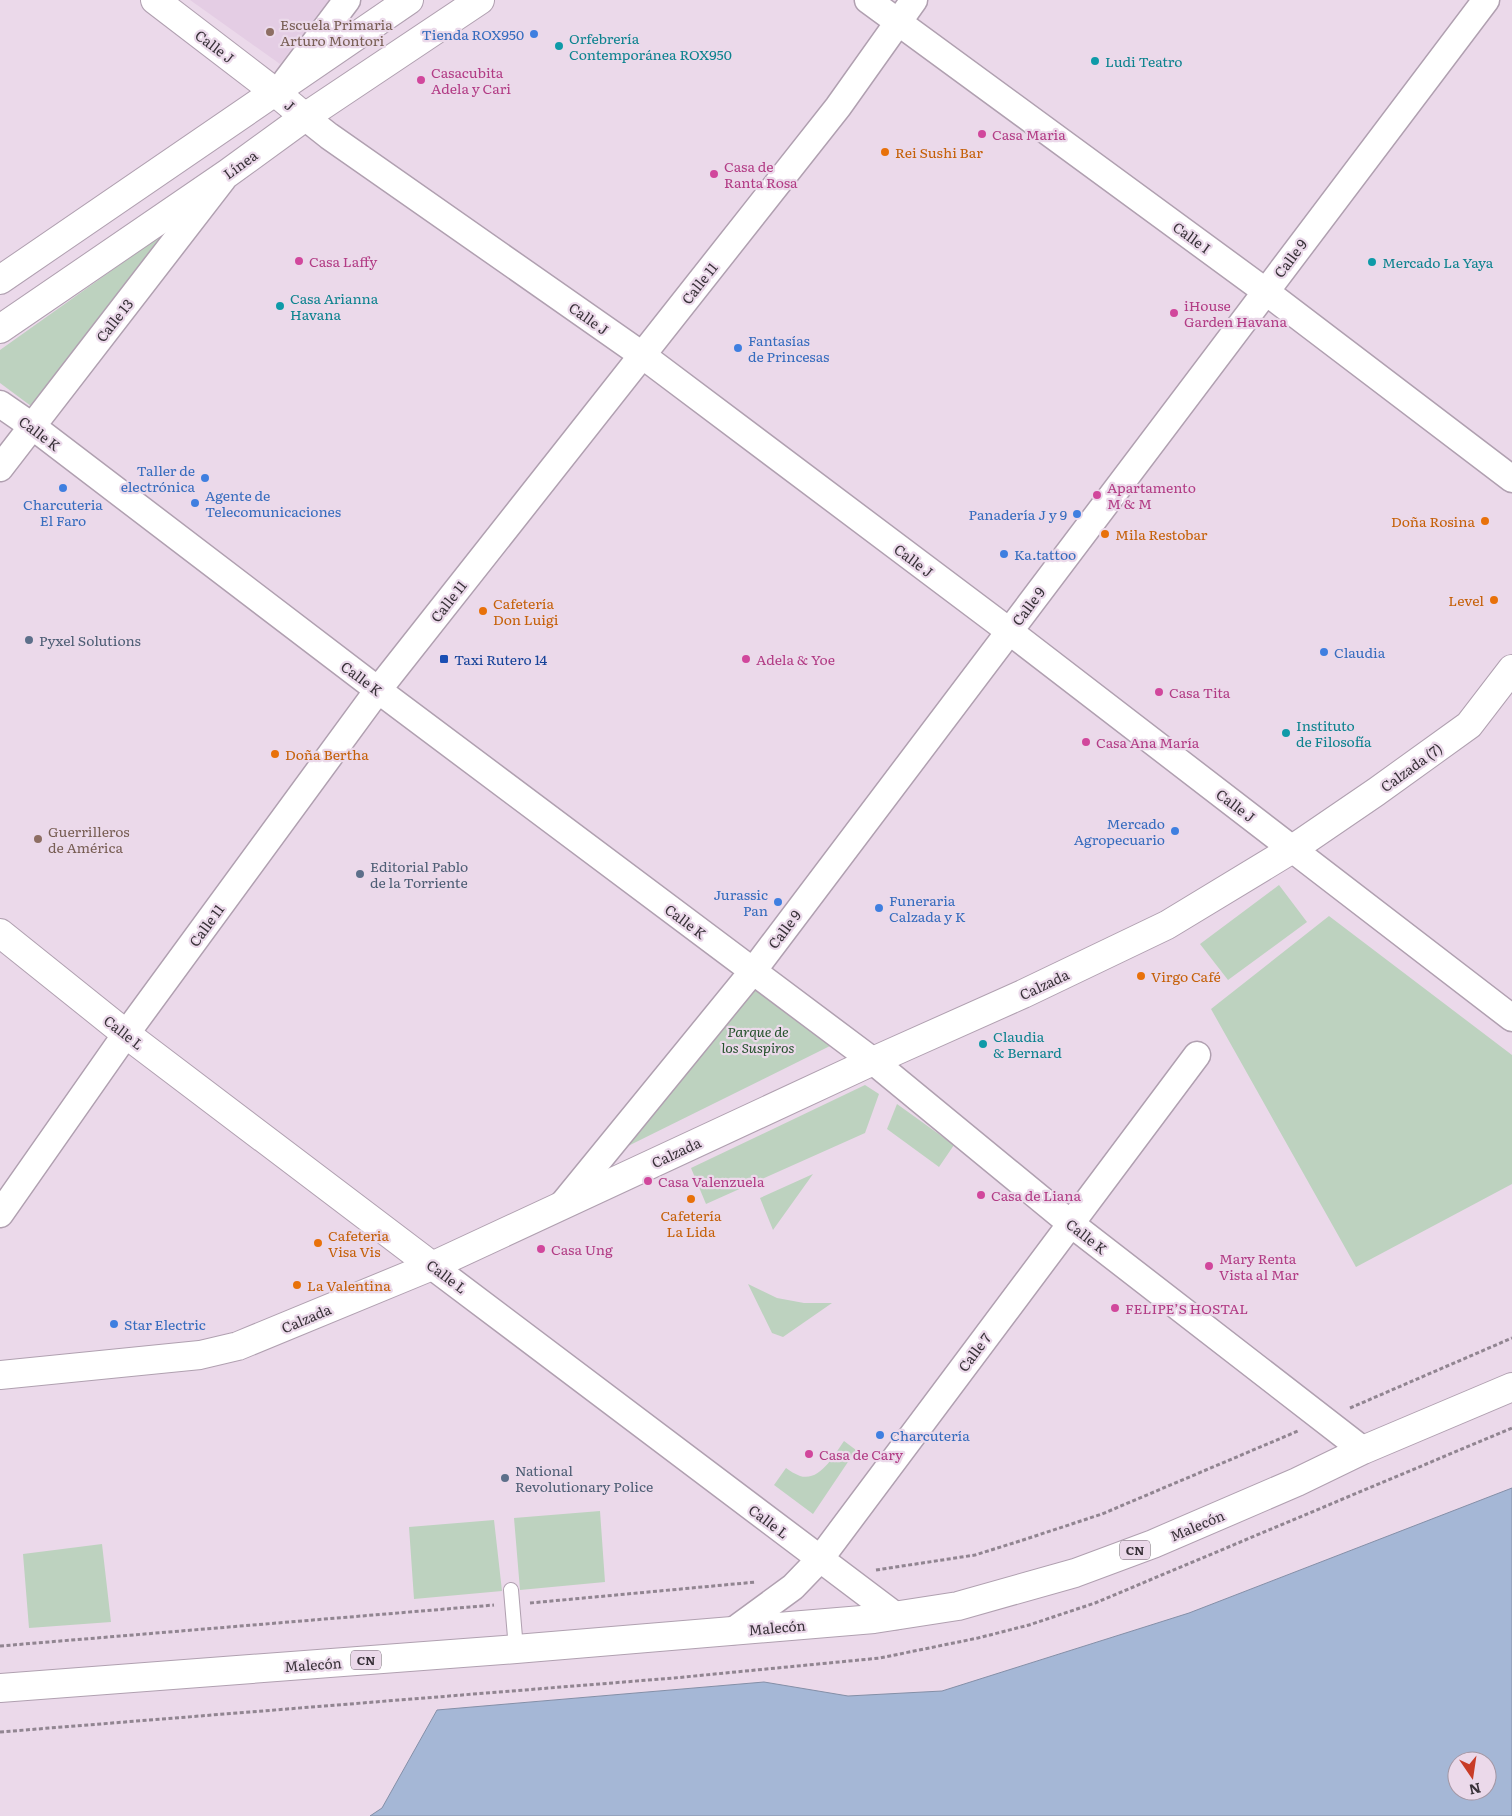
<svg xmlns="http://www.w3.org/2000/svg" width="1512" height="1816" font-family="Literata,serif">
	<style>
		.built { fill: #e4cde4 }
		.green { fill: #bdd2bf }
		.water { fill: #a5b7d6; stroke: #848fa7; fill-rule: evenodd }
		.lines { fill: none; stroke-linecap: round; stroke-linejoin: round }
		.service-casing { stroke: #b0a0b0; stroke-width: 16 }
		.minor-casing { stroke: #b0a0b0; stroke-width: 29 }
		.tertiary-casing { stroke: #b0a0b0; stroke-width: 30 }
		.secondary-casing { stroke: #b0a0b0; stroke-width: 30 }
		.primary-casing { stroke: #b0a0b0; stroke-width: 30 }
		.trunk-casing { stroke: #b0a0b0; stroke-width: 30 }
		.path { stroke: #918591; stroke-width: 3; stroke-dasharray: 4 2.5; stroke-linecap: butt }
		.service { stroke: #fff; stroke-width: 14 }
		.minor { stroke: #fff; stroke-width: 26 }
		.tertiary { stroke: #fff; stroke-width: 28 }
		.secondary { stroke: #fff; stroke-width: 28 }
		.primary { stroke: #fff; stroke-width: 28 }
		.trunk { stroke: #fff; stroke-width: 28 }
		.education-dot { fill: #8d6e63; stroke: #ebd9ea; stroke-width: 2 }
		.shop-dot { fill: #3f7fe0; stroke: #ebd9ea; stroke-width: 2 }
		.culture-dot { fill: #0f9aa8; stroke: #ebd9ea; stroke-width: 2 }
		.hotel-dot { fill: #d1479c; stroke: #ebd9ea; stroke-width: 2 }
		.food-dot { fill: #e8710a; stroke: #ebd9ea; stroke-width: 2 }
		.service-dot { fill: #5c6f8a; stroke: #ebd9ea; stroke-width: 2 }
		.transit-dot { fill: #1a4fb4; stroke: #ebd9ea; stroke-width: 2 }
		.labels { text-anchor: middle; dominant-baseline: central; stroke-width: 4.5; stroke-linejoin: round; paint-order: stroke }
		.shield { fill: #ebd9ea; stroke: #6e636d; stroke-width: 1 }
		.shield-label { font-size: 12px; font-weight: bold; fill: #383138 }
		.education-label { font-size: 14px; fill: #785e54; stroke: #ebd9ea; text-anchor: start }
		.shop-label { font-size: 14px; fill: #366cbe; stroke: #ebd9ea; text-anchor: start }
		.culture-label { font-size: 14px; fill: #0d838f; stroke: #ebd9ea; text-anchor: start }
		.street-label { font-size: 14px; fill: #383138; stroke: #ebd9ea }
		.hotel-label { font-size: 14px; fill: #b23c85; stroke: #ebd9ea; text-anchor: start }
		.food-label { font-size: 14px; fill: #c56008; stroke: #ebd9ea; text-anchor: start }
		.service-label { font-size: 14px; fill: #4e5e75; stroke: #ebd9ea; text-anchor: start }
		.transit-label { font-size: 14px; fill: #164399; stroke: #ebd9ea; text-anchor: start }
		.park-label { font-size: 14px; font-style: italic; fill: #26522d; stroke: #ebd9ea }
	</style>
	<rect width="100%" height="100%" fill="#ebd9ea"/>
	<!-- built -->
	<path class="built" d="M190 0H330L280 64Z"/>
	<!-- green -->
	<path class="green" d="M170 229 35 409 0 383V350Z
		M1279 885 1307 922 1228 980 1200 944Z
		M1329 916 1512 1055V1184L1356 1267 1211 1009Z
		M752 986 832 1045 628 1146 623 1143Z
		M865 1085 879 1094 865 1133 706 1204 691 1168Z
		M897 1104 954 1145 939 1167 887 1129Z
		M813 1174 773 1230 760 1198Z
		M748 1284 777 1298 804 1303H832L783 1337 772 1333Z
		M844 1441 856 1450 813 1514 774 1485 786 1468C790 1471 795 1474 800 1476 820 1482 834 1455 844 1441Z
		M600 1511 605 1582 520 1590 514 1518Z
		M494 1520 502 1591 414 1599 409 1527Z
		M102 1544 111 1622 29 1628 23 1554Z"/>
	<!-- water -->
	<path class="water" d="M1512 1488V1816H370L382 1808 437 1710 764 1682 848 1696 942 1691 1189 1613ZM1457 1761H1487V1791H1457Z"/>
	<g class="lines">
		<!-- service casing -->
		<g class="service-casing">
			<path id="service" d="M511 1590 516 1649"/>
		</g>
		<!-- minor casing -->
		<g class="minor-casing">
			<path id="minor" d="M868 0 1265 291 1512 479
				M286 81 347 0
				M305 117 329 136 642 355 1009 631 1512 1018
				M0 404 32 426 378 690 873 1061 1070 1223 1363 1450
				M0 468 223 179
				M562 1205 753 971 1486 0
				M0 1214 126 1034 378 690 838 107 914 0
				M432 1266 896 1616
				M733 1631 793 1587 820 1559 1197 1055"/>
		</g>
		<!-- tertiary casing -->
		<g class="tertiary-casing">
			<path id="tertiary" d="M155 0 275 92 305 117
				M0 933 126 1034 432 1266"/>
		</g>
		<!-- secondary casing -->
		<g class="secondary-casing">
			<path id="secondary" d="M0 1375 200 1355 238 1346 432 1266 873 1061 1023 994 1167 925 1294 848 1376 792 1469 725 1512 669"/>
		</g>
		<!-- primary casing -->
		<g class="primary-casing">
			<path id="primary" d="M0 280 409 0
				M0 329 228 173 305 117 480 0"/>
		</g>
		<!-- trunk casing -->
		<g class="trunk-casing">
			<path id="trunk" d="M0 1688 516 1649 874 1619 958 1606 1075 1573 1153 1544 1297 1482 1363 1450 1512 1387"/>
		</g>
		<!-- path -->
		<path class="path" d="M1350 1408 1512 1338
			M876 1570 975 1555 1023 1540 1102 1514 1298 1431
			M530 1603 756 1582
			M0 1646 494 1605
			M0 1732 674 1678 880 1658 978 1638 1029 1625 1095 1603 1512 1428"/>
		<!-- service -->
		<use href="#service" class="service"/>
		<!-- minor -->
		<use href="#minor" class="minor"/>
		<!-- tertiary -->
		<use href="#tertiary" class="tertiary"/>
		<!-- secondary -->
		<use href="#secondary" class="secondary"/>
		<!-- primary -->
		<use href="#primary" class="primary"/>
		<!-- trunk -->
		<use href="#trunk" class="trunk"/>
	</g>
	<!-- markers -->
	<g class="education-dot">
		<circle cx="270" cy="32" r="5"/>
		<circle cx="38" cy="839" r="5"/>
	</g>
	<g class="shop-dot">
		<circle cx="534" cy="34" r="5"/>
		<circle cx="738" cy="348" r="5"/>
		<circle cx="205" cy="478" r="5"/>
		<circle cx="63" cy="488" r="5"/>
		<circle cx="195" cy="503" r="5"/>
		<circle cx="1077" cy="514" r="5"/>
		<circle cx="1004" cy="554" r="5"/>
		<circle cx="1324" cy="652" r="5"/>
		<circle cx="1175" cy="831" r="5"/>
		<circle cx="778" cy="902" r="5"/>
		<circle cx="879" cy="908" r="5"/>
		<circle cx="114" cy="1324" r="5"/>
		<circle cx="880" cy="1435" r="5"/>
	</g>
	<g class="culture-dot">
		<circle cx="559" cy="46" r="5"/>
		<circle cx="1095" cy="61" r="5"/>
		<circle cx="1372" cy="262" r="5"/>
		<circle cx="280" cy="306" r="5"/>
		<circle cx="1286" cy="733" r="5"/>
		<circle cx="983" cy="1044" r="5"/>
	</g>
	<g class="hotel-dot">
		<circle cx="421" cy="80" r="5"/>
		<circle cx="982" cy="134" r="5"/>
		<circle cx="714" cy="174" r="5"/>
		<circle cx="299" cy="261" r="5"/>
		<circle cx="1174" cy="313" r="5"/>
		<circle cx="1097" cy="495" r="5"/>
		<circle cx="746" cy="659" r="5"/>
		<circle cx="1159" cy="692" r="5"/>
		<circle cx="1086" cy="742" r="5"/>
		<circle cx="648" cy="1181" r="5"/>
		<circle cx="981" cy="1195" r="5"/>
		<circle cx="541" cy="1249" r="5"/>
		<circle cx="1209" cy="1266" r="5"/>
		<circle cx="1115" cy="1308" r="5"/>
		<circle cx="809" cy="1454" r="5"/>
	</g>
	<g class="food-dot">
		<circle cx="885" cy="152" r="5"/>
		<circle cx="1485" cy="521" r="5"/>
		<circle cx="1105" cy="534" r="5"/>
		<circle cx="1494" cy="600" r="5"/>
		<circle cx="483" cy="611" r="5"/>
		<circle cx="275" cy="754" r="5"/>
		<circle cx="1141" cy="976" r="5"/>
		<circle cx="691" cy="1199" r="5"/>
		<circle cx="318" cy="1243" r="5"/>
		<circle cx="297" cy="1285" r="5"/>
	</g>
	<g class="service-dot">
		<circle cx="29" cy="640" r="5"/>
		<circle cx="360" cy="874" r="5"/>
		<circle cx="505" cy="1478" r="5"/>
	</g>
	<rect class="transit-dot" x="439" y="654" width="10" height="10" rx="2.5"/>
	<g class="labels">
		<!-- shield labels -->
		<g class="shield">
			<rect x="1120" y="1540.5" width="30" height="19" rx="4"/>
			<rect x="351" y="1650.5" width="30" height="19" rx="4"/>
		</g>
		<g class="shield-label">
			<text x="1135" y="1550">CN</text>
			<text x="366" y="1660">CN</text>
		</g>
		<!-- education labels -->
		<g class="education-label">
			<text x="280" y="24">Escuela Primaria<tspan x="280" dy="16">Arturo Montori</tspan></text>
			<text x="48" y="831">Guerrilleros<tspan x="48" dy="16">de América</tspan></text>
		</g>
		<!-- shop labels -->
		<g class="shop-label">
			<text x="524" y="34" text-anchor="end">Tienda ROX950</text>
			<text x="748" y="340">Fantasías<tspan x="748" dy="16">de Princesas</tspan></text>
			<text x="195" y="470" text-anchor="end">Taller de<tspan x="195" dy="16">electrónica</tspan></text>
			<text x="205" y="495">Agente de<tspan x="205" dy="16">Telecomunicaciones</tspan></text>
			<text x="63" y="504" text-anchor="middle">Charcuteria<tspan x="63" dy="16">El Faro</tspan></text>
			<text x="1067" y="514" text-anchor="end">Panadería J y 9</text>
			<text x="1014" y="554">Ka.tattoo</text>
			<text x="1334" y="652">Claudia</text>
			<text x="1165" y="823" text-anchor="end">Mercado<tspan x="1165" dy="16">Agropecuario</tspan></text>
			<text x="768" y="894" text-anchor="end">Jurassic<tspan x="768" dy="16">Pan</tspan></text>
			<text x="889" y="900">Funeraria<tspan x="889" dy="16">Calzada y K</tspan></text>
			<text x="124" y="1324">Star Electric</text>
			<text x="890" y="1435">Charcutería</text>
		</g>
		<!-- culture labels -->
		<g class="culture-label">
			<text x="569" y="38">Orfebrería<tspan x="569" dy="16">Contemporánea ROX950</tspan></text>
			<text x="1105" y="61">Ludi Teatro</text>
			<text x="1382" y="262">Mercado La Yaya</text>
			<text x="290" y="298">Casa Arianna<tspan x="290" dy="16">Havana</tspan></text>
			<text x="1296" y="725">Instituto<tspan x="1296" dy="16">de Filosofía</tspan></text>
			<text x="993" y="1036">Claudia<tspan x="993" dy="16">&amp; Bernard</tspan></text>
		</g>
		<!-- street labels -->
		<g class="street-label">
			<text transform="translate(215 46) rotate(37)">Calle J</text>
			<text transform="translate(290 105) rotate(40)">J</text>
			<text transform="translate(240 164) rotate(-36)">Línea</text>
			<text transform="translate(1192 237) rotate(36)">Calle I</text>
			<text transform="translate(1290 258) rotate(-53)">Calle 9</text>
			<text transform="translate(699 283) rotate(-52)">Calle 11</text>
			<text transform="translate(589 318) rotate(35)">Calle J</text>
			<text transform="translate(114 320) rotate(-52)">Calle 13</text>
			<text transform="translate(40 433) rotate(37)">Calle K</text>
			<text transform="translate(914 560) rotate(37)">Calle J</text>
			<text transform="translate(448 601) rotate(-52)">Calle 11</text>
			<text transform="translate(1028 606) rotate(-53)">Calle 9</text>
			<text transform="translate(362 678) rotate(37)">Calle K</text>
			<text transform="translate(1411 767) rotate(-36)">Calzada (7)</text>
			<text transform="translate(1236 805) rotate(37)">Calle J</text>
			<text transform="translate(686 921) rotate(37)">Calle K</text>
			<text transform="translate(206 925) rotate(-54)">Calle 11</text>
			<text transform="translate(784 929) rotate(-53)">Calle 9</text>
			<text transform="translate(1044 984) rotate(-25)">Calzada</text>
			<text transform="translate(124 1032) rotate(38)">Calle L</text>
			<text transform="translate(676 1152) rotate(-25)">Calzada</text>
			<text transform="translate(1087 1236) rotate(38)">Calle K</text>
			<text transform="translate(447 1276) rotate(37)">Calle L</text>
			<text transform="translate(306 1318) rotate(-23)">Calzada</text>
			<text transform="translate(974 1352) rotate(-53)">Calle 7</text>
			<text transform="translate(769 1521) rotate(37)">Calle L</text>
			<text transform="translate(1197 1525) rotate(-23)">Malecón</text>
			<text transform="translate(777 1627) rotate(-5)">Malecón</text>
			<text transform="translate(313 1664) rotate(-4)">Malecón</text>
		</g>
		<!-- hotel labels -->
		<g class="hotel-label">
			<text x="431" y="72">Casacubita<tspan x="431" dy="16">Adela y Cari</tspan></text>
			<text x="992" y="134">Casa Maria</text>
			<text x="724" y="166">Casa de<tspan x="724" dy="16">Ranta Rosa</tspan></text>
			<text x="309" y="261">Casa Laffy</text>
			<text x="1184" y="305">iHouse<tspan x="1184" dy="16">Garden Havana</tspan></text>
			<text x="1107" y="487">Apartamento<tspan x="1107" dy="16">M &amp; M</tspan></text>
			<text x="756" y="659">Adela &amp; Yoe</text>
			<text x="1169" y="692">Casa Tita</text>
			<text x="1096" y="742">Casa Ana María</text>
			<text x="658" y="1181">Casa Valenzuela</text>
			<text x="991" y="1195">Casa de Liana</text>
			<text x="551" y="1249">Casa Ung</text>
			<text x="1219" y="1258">Mary Renta<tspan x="1219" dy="16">Vista al Mar</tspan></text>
			<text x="1125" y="1308">FELIPE’S HOSTAL</text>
			<text x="819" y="1454">Casa de Cary</text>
		</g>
		<!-- food labels -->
		<g class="food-label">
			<text x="895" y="152">Rei Sushi Bar</text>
			<text x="1475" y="521" text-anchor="end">Doña Rosina</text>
			<text x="1115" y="534">Mila Restobar</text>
			<text x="1484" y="600" text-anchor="end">Level</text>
			<text x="493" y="603">Cafetería<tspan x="493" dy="16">Don Luigi</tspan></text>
			<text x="285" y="754">Doña Bertha</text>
			<text x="1151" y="976">Virgo Café</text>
			<text x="691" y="1215" text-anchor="middle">Cafetería<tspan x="691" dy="16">La Lida</tspan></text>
			<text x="328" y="1235">Cafeteria<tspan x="328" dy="16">Visa Vis</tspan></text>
			<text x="307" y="1285">La Valentina</text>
		</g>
		<!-- service labels -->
		<g class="service-label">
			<text x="39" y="640">Pyxel Solutions</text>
			<text x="370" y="866">Editorial Pablo<tspan x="370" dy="16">de la Torriente</tspan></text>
			<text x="515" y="1470">National<tspan x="515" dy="16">Revolutionary Police</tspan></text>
		</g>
		<!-- transit labels -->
		<g class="transit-label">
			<text x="454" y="659">Taxi Rutero 14</text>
		</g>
		<!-- park labels -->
		<g class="park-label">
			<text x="758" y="1031">Parque de<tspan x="758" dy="16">los Suspiros</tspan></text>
		</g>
	</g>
	<!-- north arrow -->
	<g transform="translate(1472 1776) rotate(167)"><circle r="24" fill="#ebd9ea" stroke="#a396a3"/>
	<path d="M0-4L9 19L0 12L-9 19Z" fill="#c83c27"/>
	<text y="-8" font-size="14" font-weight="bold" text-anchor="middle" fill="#383138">N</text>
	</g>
</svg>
